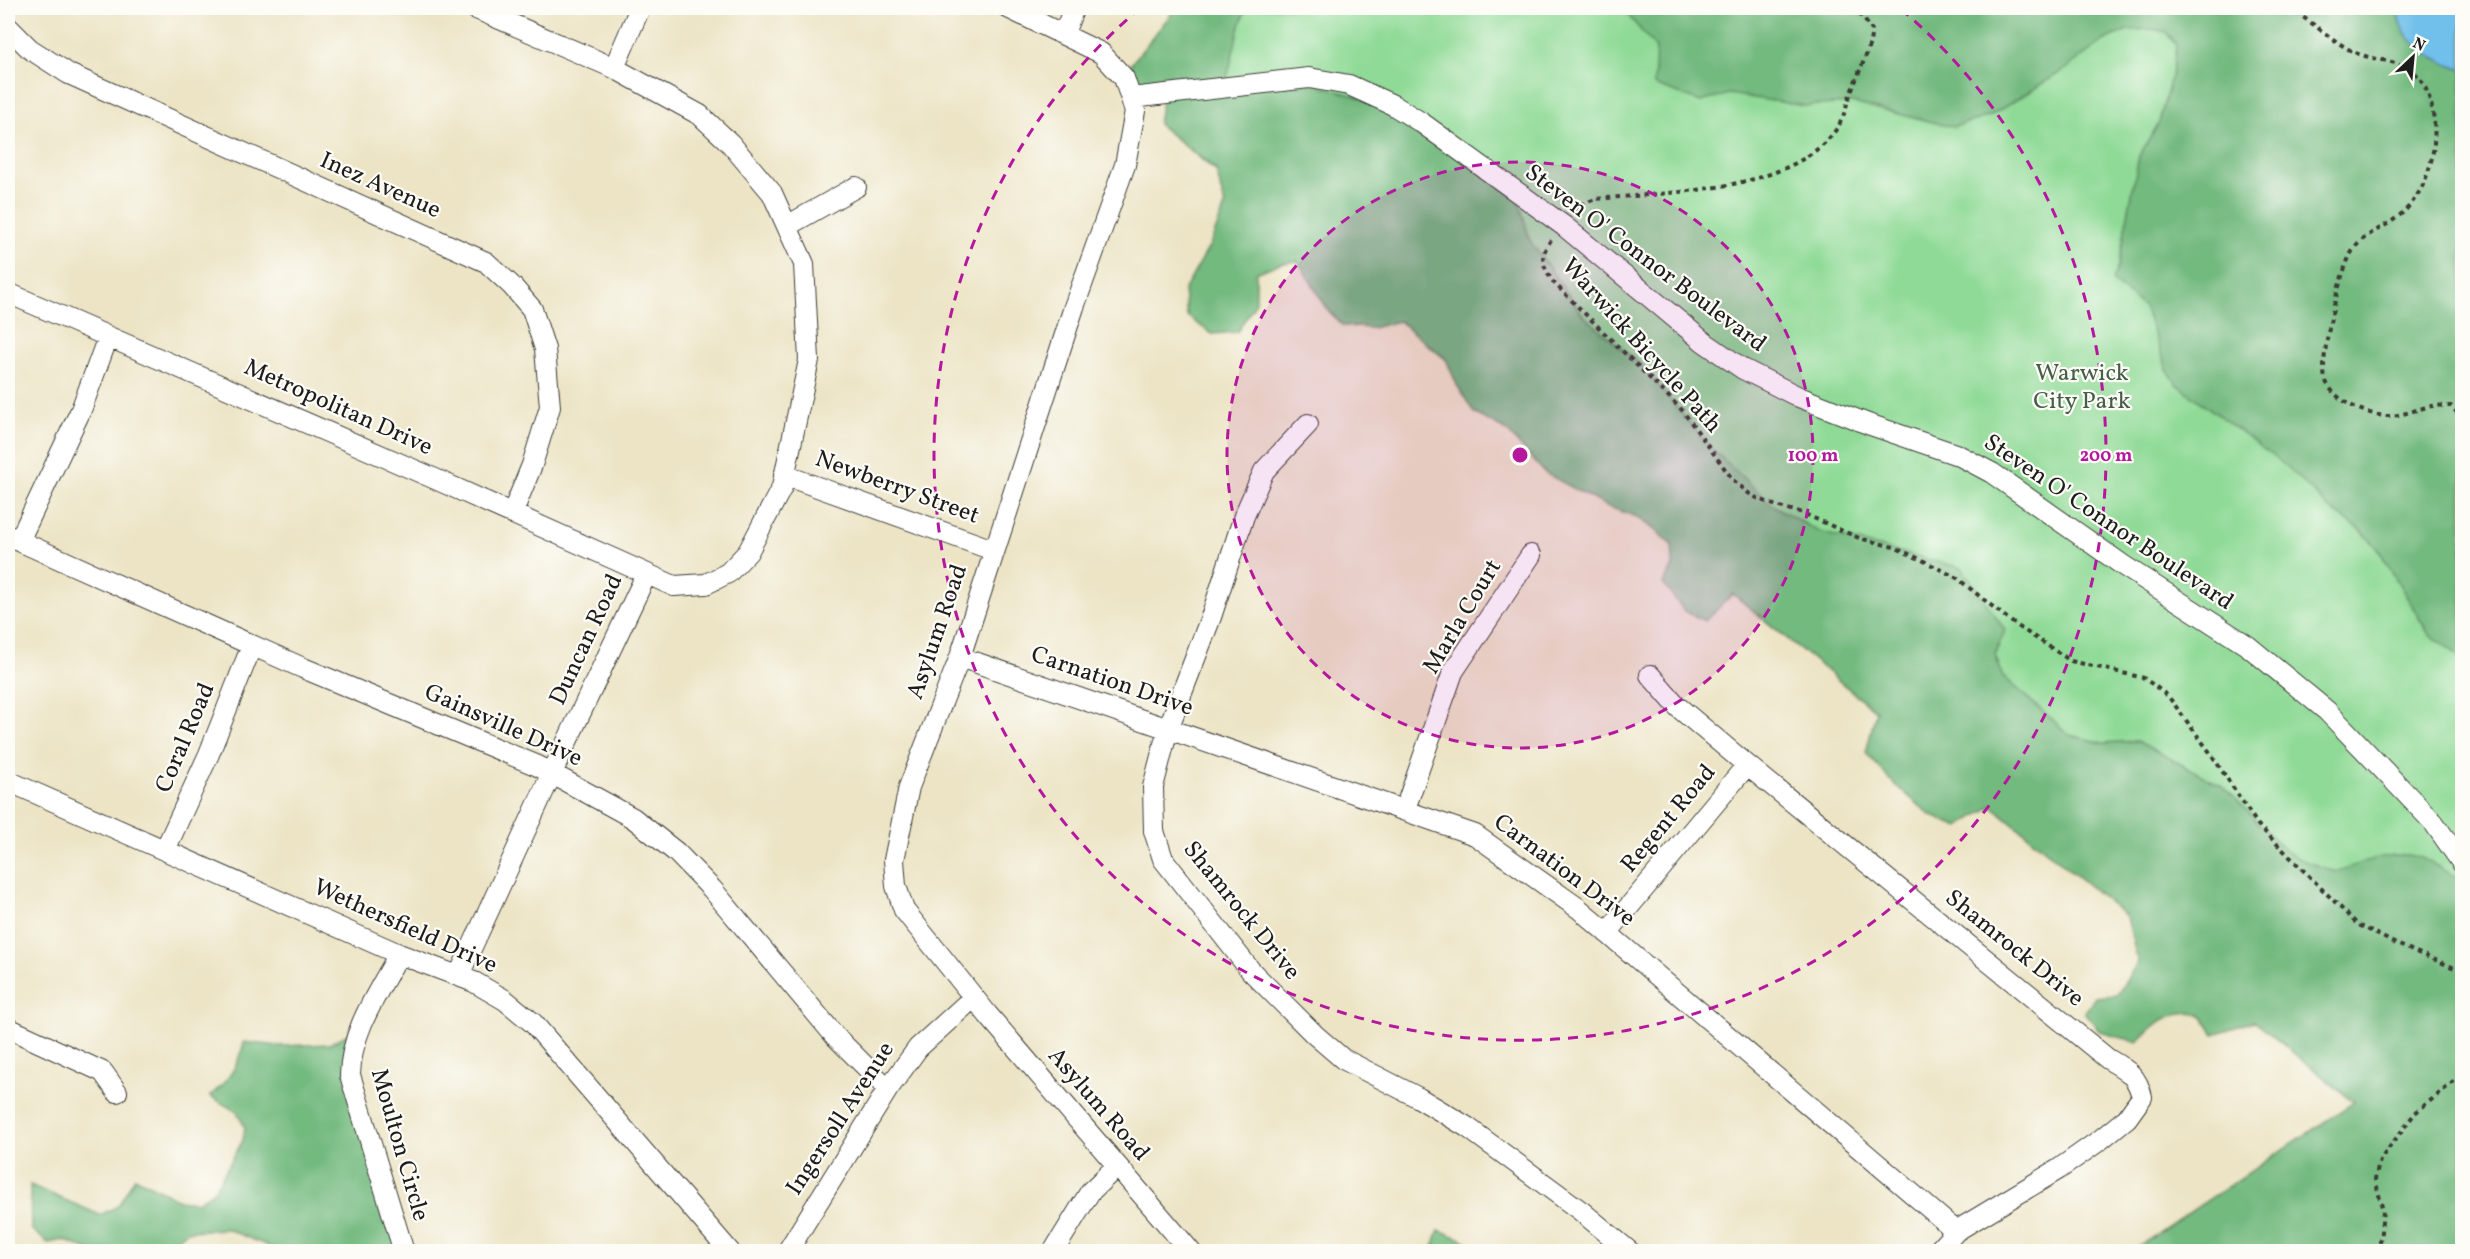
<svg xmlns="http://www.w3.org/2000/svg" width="2470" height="1259" font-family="Vollkorn,serif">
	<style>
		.green { fill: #8fda96; stroke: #567b59; stroke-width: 1.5 }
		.forest { fill: #73ba7f; stroke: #486b4e; stroke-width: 1.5 }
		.water { fill: #70c0eb; stroke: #466e84; stroke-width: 1.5 }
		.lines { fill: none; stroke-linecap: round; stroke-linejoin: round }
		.minor-casing { stroke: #3b3a35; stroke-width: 22 }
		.path { stroke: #3b3a35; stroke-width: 4; stroke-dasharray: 4.5 4.5; stroke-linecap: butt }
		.minor { stroke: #fff; stroke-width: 20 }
		.ring { fill: none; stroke: #b5179e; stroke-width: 3; stroke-dasharray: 10 8 }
		.labels { text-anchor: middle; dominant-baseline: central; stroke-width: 4.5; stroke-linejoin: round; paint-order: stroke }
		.street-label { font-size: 24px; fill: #1c1c1c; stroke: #fdfcf7 }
		.park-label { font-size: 24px; fill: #445e47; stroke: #fdfcf7 }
		.centre { fill: #b5179e; stroke: #fdfcf7; stroke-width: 3 }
		.ring-label { font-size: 18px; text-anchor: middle; font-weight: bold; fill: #b5179e; stroke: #fdfcf7; stroke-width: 4.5; stroke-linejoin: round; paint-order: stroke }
	</style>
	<rect width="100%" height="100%" fill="#fdfcf7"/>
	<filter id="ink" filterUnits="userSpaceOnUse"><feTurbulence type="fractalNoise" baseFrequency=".0167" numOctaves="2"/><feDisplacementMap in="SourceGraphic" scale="12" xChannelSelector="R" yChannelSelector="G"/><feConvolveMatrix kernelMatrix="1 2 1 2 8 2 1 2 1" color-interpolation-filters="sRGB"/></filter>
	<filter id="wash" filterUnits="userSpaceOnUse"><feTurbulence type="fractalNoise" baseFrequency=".008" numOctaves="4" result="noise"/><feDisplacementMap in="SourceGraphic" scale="24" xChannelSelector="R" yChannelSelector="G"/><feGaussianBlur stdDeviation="1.35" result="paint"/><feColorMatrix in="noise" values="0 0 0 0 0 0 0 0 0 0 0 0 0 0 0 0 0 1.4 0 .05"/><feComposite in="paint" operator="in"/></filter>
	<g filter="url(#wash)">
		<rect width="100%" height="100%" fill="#ece4c5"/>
		<!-- green -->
		<path class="green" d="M1188 8H2398V16L2434 57 2462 70V1251H2132L2354 1102 1158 124 1167 71Z"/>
		<!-- forest -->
		<path class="forest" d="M1176 8H1247C1235 31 1233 62 1224 87L1315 84 1394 108 1519 201 1530 241 1583 315 1642 366 1709 446 1772 505 1819 532 1962 568 2005 630 1995 654 2002 675 2069 735 2103 743 2137 741 2222 786C2246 805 2263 833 2288 852 2301 862 2321 866 2336 872 2362 863 2391 849 2419 857 2434 862 2447 876 2462 878V1251H2132L2354 1102 2254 1021 2214 1034 2201 1014C2169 1011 2159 1020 2138 1042L2100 1032 2085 1012 2095 997 2117 995 2138 962 2127 917 1992 806 1959 827 1932 816 1895 785 1866 753 1876 711 1733 594 1705 621 1684 611 1663 584 1673 566 1672 544 1640 518 1606 506 1545 473 1507 431 1474 413 1457 385 1446 359 1399 321 1372 328 1343 326 1328 310 1298 261 1278 264 1256 273V302L1237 332 1212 334 1187 316 1184 291 1210 245 1225 206 1216 170 1158 124 1163 95 1134 98 1124 73Z
			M1622 8H2398C2397 38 2438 61 2462 70V658L2428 633 2379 550 2360 529 2331 510 2287 467 2177 384 2167 369 2144 307 2112 281 2119 263 2139 156 2159 123 2173 69 2176 45 2166 32 2152 29 2127 30 2105 40 2061 72 1990 116 1953 127 1852 103 1805 106 1729 94 1701 102 1654 85 1656 48Z
			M356 1030 351 1077 399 1251H280L227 1229 187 1231 170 1245H149L129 1251H91L64 1240 48 1243 31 1229 30 1185 100 1215 118 1206 135 1177 179 1200 197 1202 213 1192 243 1140 245 1128 237 1112 210 1096C228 1082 239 1065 244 1042L279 1046 329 1044Z
			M1439 1230 1464 1240 1477 1251H1432Z"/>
		<!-- water -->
		<path class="water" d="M2398 8H2462V70C2435 60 2397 41 2398 8Z"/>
	</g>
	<g filter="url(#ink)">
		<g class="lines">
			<!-- minor casing -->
			<g class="minor-casing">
				<path id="minor" d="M1008 8 1101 53 1124 78 1135 111 1125 165 1074 307 960 657 909 787 894 860 896 886 904 910 988 1015 1191 1252
					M8 27 30 49 69 74 486 262 512 286 532 309 545 349 550 407 532 465 512 514
					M1064 33 1074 8
					M614 68 640 8
					M1131 98 1309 78 1349 85 1393 105 1422 123 1564 226 1704 342 1743 369 1799 397 1868 424 1958 455 1992 473 2124 566 2248 646 2327 711 2434 823 2462 863
					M787 226 856 187
					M8 293 433 478 674 586 706 584 728 573 748 552 782 487 809 360 804 264 772 193 730 143 700 115 614 68 474 8
					M1308 424 1264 471 1244 516 1211 617 1168 729 1153 787 1154 831 1163 859 1251 971 1315 1035 1343 1059 1419 1098 1467 1127 1581 1211 1630 1252
					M784 475 993 550
					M8 536 303 668 538 766 633 818 676 852 712 889 835 1036 888 1089
					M19 541 81 410 108 337
					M960 657 1475 835 1578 908 1956 1231
					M1650 675 1678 707 1747 765 2108 1059C2127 1070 2137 1075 2142 1097L2127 1118 2100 1140 2059 1169 1956 1231 1937 1252
					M8 781 399 954 474 982 505 1000 533 1023 730 1252
					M1405 809 1453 672 1531 555
					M165 850 209 754 252 645
					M1607 933 1747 765
					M399 954C378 993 351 1030 350 1075L404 1252
					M459 975 552 773 646 575
					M8 1028 103 1072 117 1092
					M787 1252 888 1089 918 1048 973 998
					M1053 1252 1090 1192 1117 1166"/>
			</g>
			<!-- path -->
			<path class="path" d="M2288 8C2311 20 2334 43 2356 53 2380 63 2410 58 2424 85 2444 124 2435 186 2400 215 2384 229 2367 231 2353 250 2341 267 2319 358 2325 378 2330 398 2360 412 2379 415 2397 419 2415 409 2432 406 2438 405 2445 406 2451 406L2462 418
				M1575 211 1579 205 1596 199C1667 192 1797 193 1839 125 1845 115 1847 101 1852 90 1860 68 1869 54 1872 30 1867 24 1862 15 1857 12 1842 3 1809 12 1791 8
				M1551 240C1539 257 1542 263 1552 281L1682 410 1733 480 1752 496 1779 507 1800 512 1859 538 1894 547 1924 561 1957 578 2013 623 2071 661 2144 678 2168 696 2209 751 2258 825 2357 924 2394 943 2462 971
				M2379 1252 2383 1211 2375 1179 2380 1160 2415 1113 2462 1075"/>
			<!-- minor -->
			<use href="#minor" class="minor"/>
		</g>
	</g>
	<!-- distance rings -->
	<circle cx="1520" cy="455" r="293" fill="#b5179e" fill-opacity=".12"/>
	<g class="ring">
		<circle cx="1520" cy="455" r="293"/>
		<path d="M1901 9A586 586 0 1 1 1139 9"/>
	</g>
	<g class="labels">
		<!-- street labels -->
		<g class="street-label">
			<text transform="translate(380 186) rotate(24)">Inez Avenue</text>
			<text transform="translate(1645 259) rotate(37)">Steven O' Connor Boulevard</text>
			<text transform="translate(1641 346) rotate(48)">Warwick Bicycle Path</text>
			<text transform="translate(338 408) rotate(24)">Metropolitan Drive</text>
			<text transform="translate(897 488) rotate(20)">Newberry Street</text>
			<text transform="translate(2108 523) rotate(34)">Steven O' Connor Boulevard</text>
			<text transform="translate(1463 617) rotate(-59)">Marla Court</text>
			<text transform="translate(938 632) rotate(-71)">Asylum Road</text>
			<text transform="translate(587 640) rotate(-65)">Duncan Road</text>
			<text transform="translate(1112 682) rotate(19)">Carnation Drive</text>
			<text transform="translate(503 726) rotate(24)">Gainsville Drive</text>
			<text transform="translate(186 738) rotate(-67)">Coral Road</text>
			<text transform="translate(1669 819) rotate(-50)">Regent Road</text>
			<text transform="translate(1564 871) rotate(37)">Carnation Drive</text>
			<text transform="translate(1241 911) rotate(51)">Shamrock Drive</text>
			<text transform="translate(405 927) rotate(24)">Wethersfield Drive</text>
			<text transform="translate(2014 949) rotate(39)">Shamrock Drive</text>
			<text transform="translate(1098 1105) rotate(49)">Asylum Road</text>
			<text transform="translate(841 1119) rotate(-57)">Ingersoll Avenue</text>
			<text transform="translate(399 1145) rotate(74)">Moulton Circle</text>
		</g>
		<!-- park labels -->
		<g class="park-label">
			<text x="2082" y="374">Warwick<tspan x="2082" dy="28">City Park</tspan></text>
		</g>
	</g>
	<circle cx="1520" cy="455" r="9" class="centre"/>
	<g class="ring-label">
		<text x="1813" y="461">100 m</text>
		<text x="2106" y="461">200 m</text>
	</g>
	<!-- margin -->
	<rect width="2470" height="1259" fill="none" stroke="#fdfcf7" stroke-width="30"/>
	<!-- north arrow -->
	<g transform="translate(2413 57) rotate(26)" stroke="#fdfcf7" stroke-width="4.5" paint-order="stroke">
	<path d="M0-4.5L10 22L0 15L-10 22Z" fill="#1c1c1c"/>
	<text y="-9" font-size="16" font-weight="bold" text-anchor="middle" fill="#1c1c1c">N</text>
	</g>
</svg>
